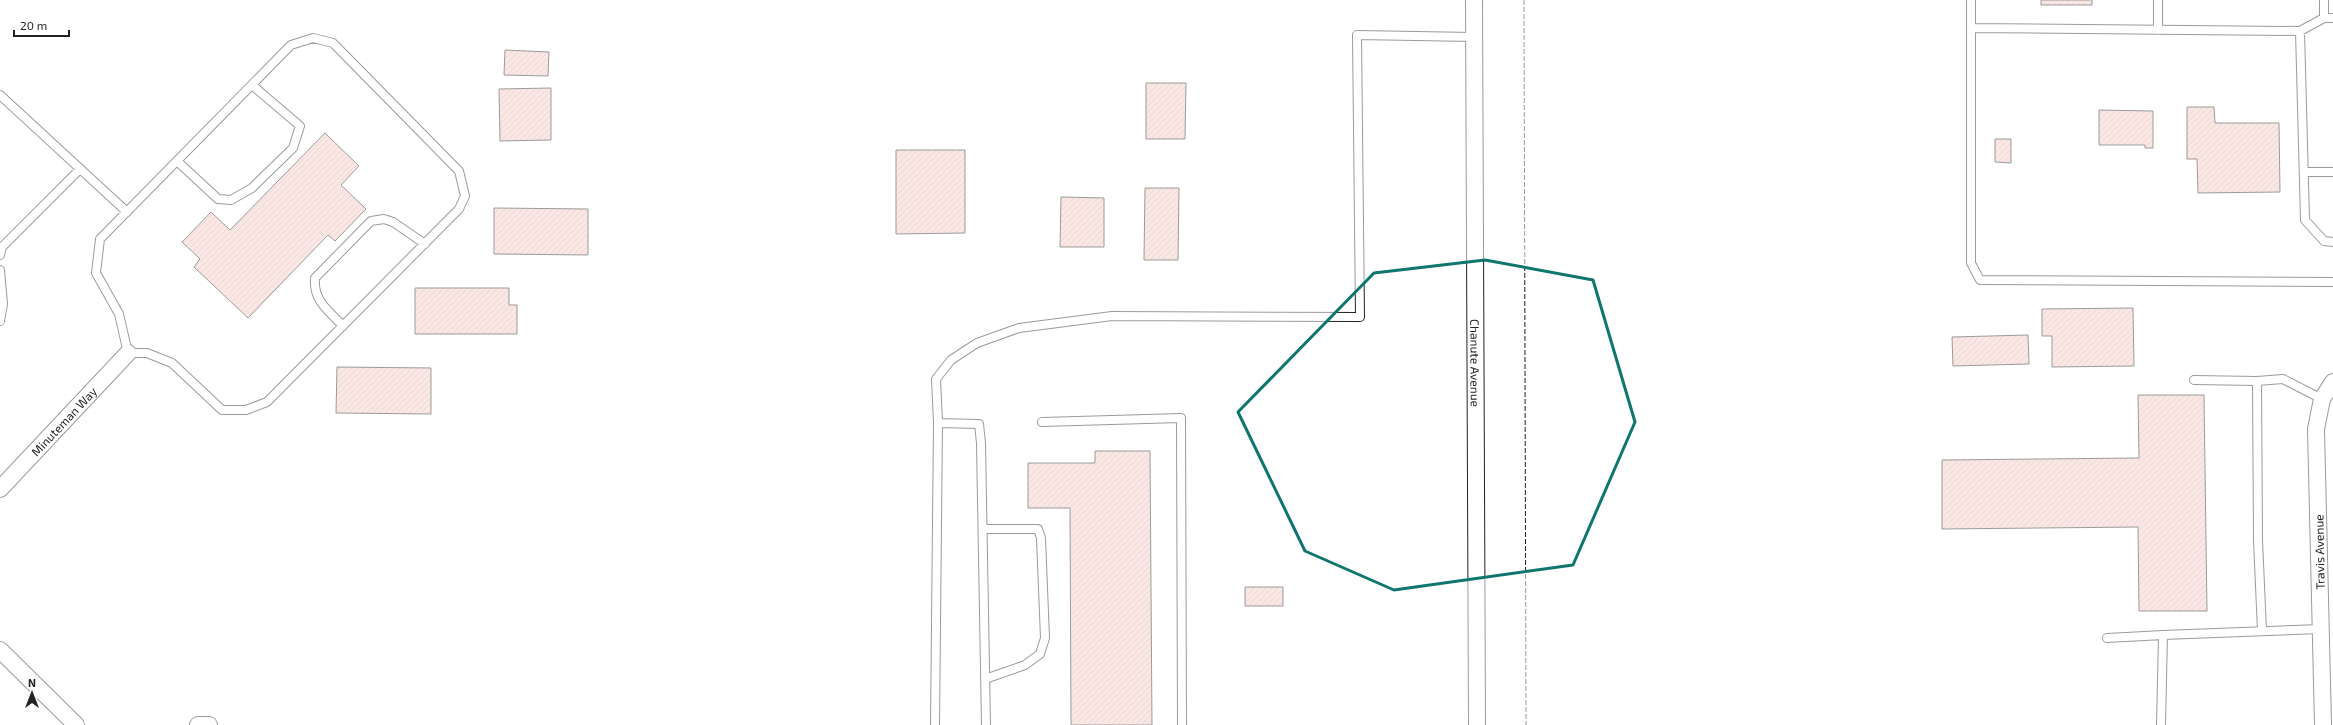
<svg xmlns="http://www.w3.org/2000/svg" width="2333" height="725" font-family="'Exo 2',sans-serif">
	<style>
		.building { fill: url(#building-hatch); stroke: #222 }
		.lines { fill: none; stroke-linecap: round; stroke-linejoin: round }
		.lane-casing { stroke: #222; stroke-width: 10 }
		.street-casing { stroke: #222; stroke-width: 18 }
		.lane { stroke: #fff; stroke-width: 8 }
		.street { stroke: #fff; stroke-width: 16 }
		.fence { stroke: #222; stroke-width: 1; stroke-dasharray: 5 2; stroke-linecap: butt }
		.marked { fill: none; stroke: #0f766e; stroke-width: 3; stroke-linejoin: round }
		.labels { text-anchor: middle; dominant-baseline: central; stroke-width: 3; stroke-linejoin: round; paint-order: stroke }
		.street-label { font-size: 12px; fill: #222; stroke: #fff }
	</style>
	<defs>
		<pattern id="building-hatch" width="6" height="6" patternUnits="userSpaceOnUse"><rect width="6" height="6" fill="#f3c9c0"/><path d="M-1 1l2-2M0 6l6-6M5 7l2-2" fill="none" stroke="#d0aca5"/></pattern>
	</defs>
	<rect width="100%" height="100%" fill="#fff"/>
	<!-- building -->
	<path class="building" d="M2041 0H2092V5H2041Z
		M505 50 549 52 548 76 504 75Z
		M1146 83H1186L1185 139H1146Z
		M551 88V140L500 141 499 89Z
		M2187 107H2214L2215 123H2279L2280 192 2198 193 2197 159H2187Z
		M2099 110 2153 111V148H2145V145H2099Z
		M325 133 359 166 341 185 366 209 335 241 328 235 248 318 194 267 200 259 182 242 211 212 230 230Z
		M1995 139H2011V163L1995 162Z
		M896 150H965V233L896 234Z
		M1145 188H1179L1178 260H1144Z
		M1061 197 1104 198V247H1060Z
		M494 208 588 209V255L494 254Z
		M415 288H509V305H517V334H415Z
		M2133 308 2134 366 2052 367V336H2042V309Z
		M2028 335 2029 364 1953 366 1952 337Z
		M337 367 431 368V414L336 413Z
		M2138 395H2204L2207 611H2139L2138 527 1942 529V460L2139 458Z
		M1095 451H1150L1152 725H1071L1070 508H1028V463H1095Z
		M1245 587H1283V606H1245Z"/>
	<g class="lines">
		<!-- lane casing -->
		<g class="lane-casing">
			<path id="lane" d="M1971 0V28L2300 31 2324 18V0
				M2324 18H2333
				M1971 28V263L1980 280 2333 282
				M2158 30V0
				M2300 31 2305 220 2324 241 2333 242
				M313 38 333 43 459 171 465 196 459 209 267 402 246 410H222L172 363 147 353H128L119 314 96 273 100 239 291 45Z
				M0 95 127 212
				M177 161 218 199 231 200 252 188 293 148 300 126 252 85
				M2304 172H2333
				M0 255 2 247 80 169
				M0 270 3 304 0 321
				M343 326C328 310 313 301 315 278L371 221 384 219 393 222 425 244
				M2194 380 2257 381
				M1042 422 1181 418 1182 725
				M938 423 936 379 951 360 977 343 1019 328 1112 316 1360 317 1357 35 1474 37
				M983 529H1038L1041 538 1045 638 1040 654 1025 665 985 679
				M2262 631 2258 540 2257 381 2283 379 2322 399
				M2107 638 2163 635
				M935 725 938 423 979 424 981 443 986 725
				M2161 725 2163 635 2321 629"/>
		</g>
		<!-- street casing -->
		<g class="street-casing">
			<g id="street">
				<path id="s1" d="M1474 0 1477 725"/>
				<path id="s2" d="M0 489 128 353"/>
				<path d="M0 650 76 725"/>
				<path d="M198 725H209"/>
				<path d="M2323 725 2316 429 2322 399 2333 382"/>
			</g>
		</g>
		<!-- lane -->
		<use href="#lane" class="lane"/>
		<!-- street -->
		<use href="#street" class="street"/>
		<!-- fence -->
		<path class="fence" d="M1524 0 1526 725"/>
	</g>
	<!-- marked area -->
	<path d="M0 0H2333V725H0ZM1485 260 1593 280 1635 422 1573 565 1394 590 1305 551 1238 412 1374 273Z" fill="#fff" fill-opacity=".55" fill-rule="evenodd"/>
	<path class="marked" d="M1485 260 1593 280 1635 422 1573 565 1394 590 1305 551 1238 412 1374 273Z"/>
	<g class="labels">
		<!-- street labels -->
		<g class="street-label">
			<text stroke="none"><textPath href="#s1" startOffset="363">Chanute Avenue</textPath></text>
			<text stroke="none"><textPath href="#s2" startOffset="93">Minuteman Way</textPath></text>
			<text transform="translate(2319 552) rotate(-91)">Travis Avenue</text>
		</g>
	</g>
	<!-- north arrow -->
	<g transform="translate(32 693)" stroke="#ffffff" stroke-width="3" paint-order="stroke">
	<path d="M0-3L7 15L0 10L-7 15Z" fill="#222222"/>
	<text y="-6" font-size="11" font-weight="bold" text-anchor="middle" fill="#222222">N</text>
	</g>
	<!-- scale -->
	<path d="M14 30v6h55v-6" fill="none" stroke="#222222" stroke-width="2"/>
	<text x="20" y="30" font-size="12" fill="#222222" stroke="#ffffff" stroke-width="3" paint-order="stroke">20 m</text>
</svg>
